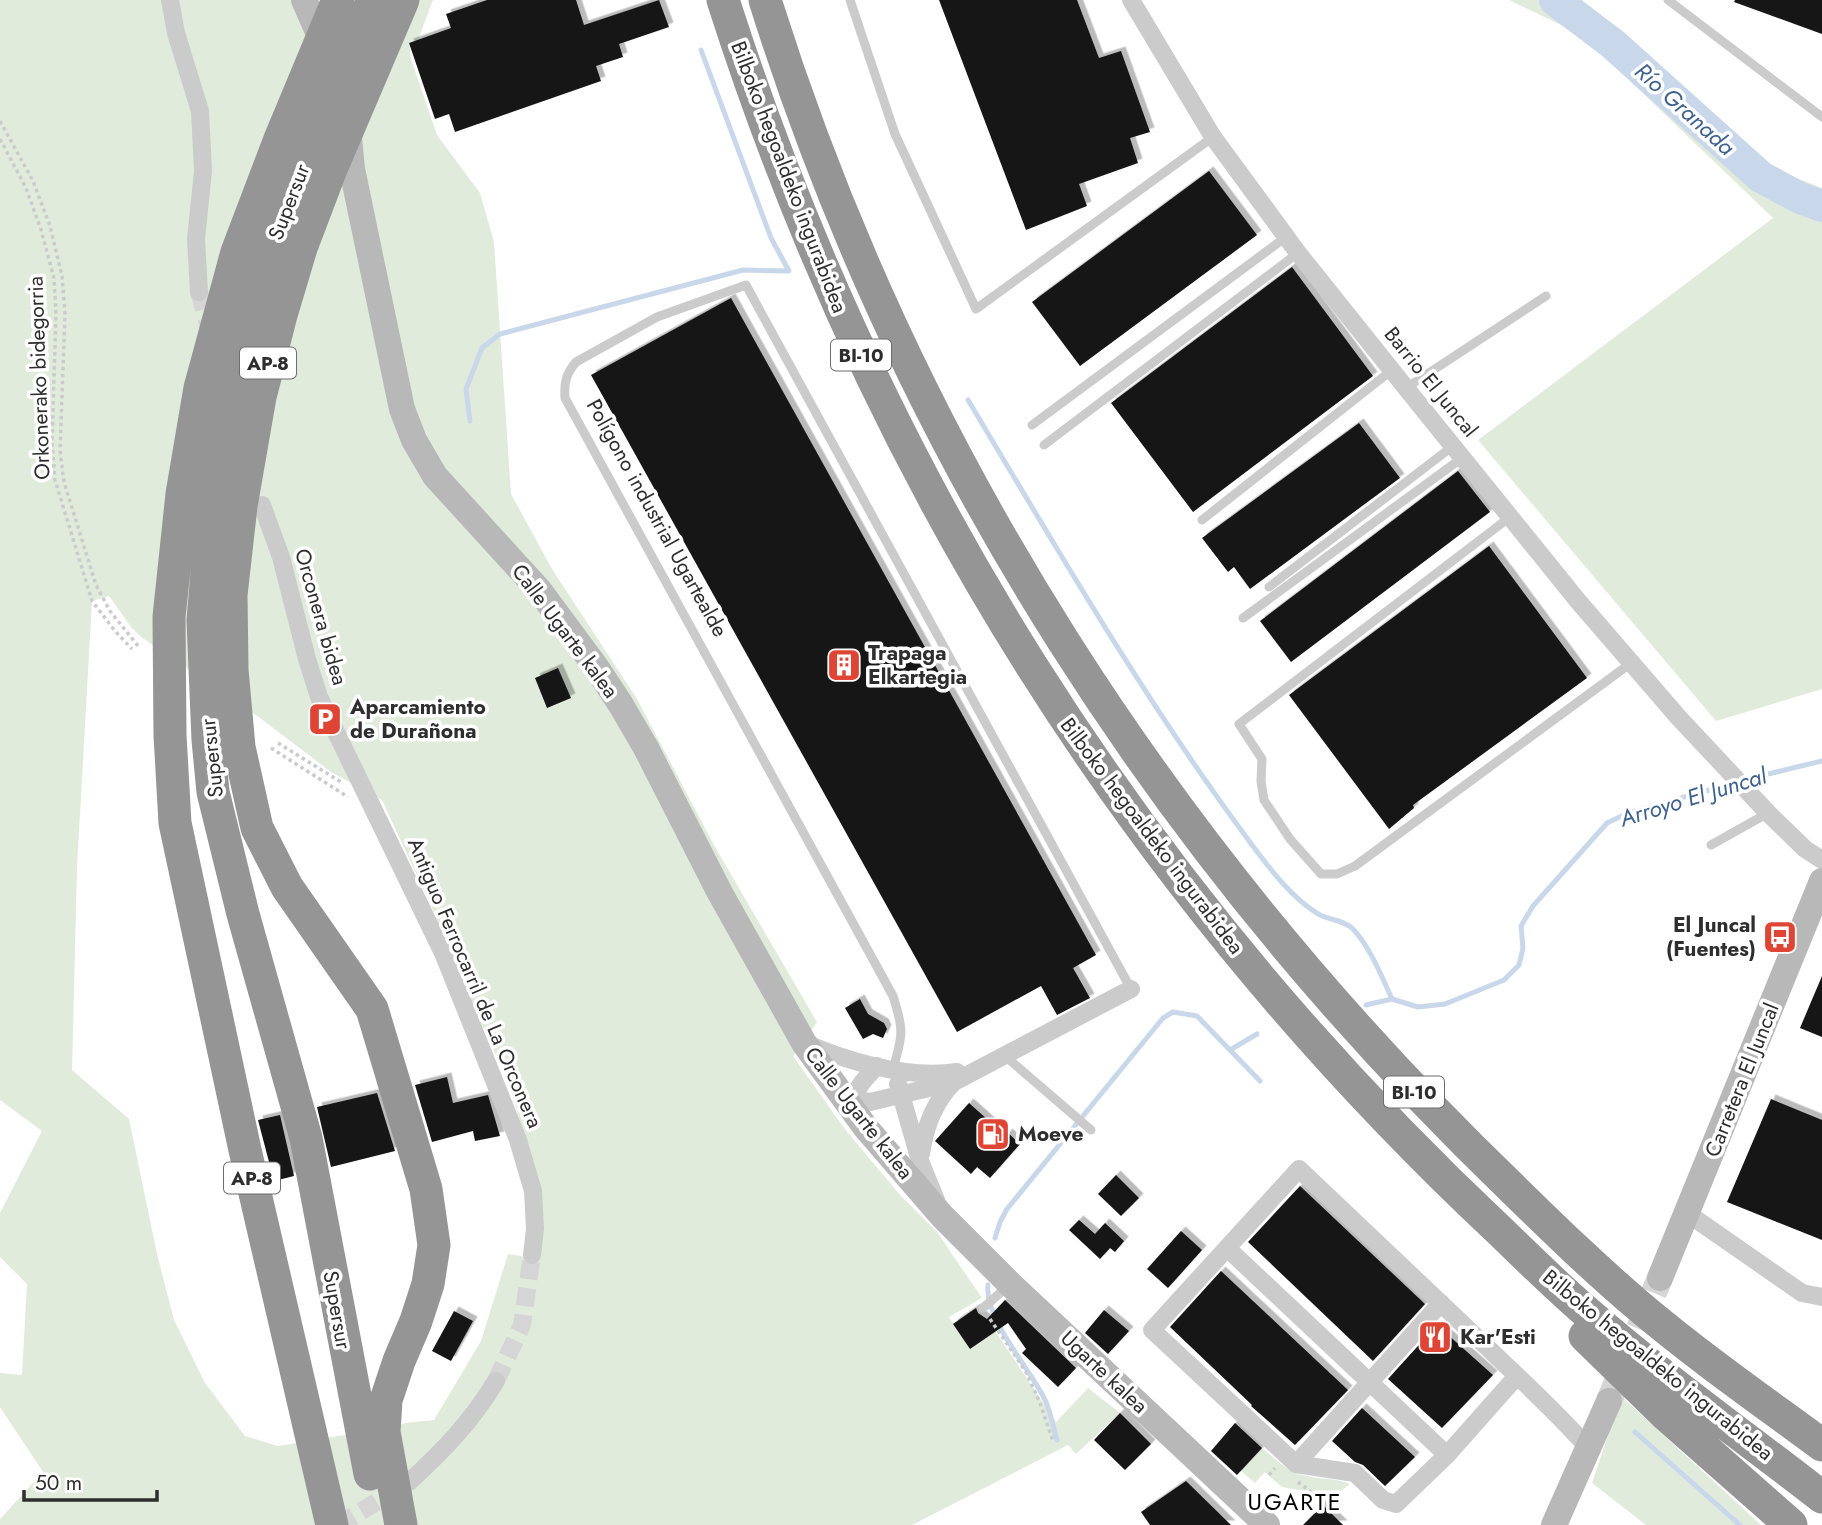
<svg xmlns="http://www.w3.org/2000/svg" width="1822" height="1525" font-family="Jost,sans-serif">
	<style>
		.green { fill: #e1ebdc; fill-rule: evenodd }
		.water { fill: #c8d7ea }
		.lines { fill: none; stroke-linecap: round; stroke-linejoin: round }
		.stream { stroke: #c8d7ea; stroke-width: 5 }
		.river { stroke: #c8d7ea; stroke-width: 32 }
		.building { fill: #151515; filter: url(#shadow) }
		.street-tunnel { stroke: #d5d5d5; stroke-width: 18; stroke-dasharray: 18 9; stroke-linecap: butt }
		.secondary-tunnel { stroke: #d5d5d5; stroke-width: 26; stroke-dasharray: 26 13; stroke-linecap: butt }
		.path { stroke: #cbcbcb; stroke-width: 3.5; stroke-dasharray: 3.5 3.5; stroke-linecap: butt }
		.lane { stroke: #cbcbcb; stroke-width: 9 }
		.street { stroke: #cbcbcb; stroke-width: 18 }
		.secondary { stroke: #b8b8b8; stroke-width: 26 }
		.highway { stroke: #959595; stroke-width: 33 }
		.labels { text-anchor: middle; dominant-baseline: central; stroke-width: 7; stroke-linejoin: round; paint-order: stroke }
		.shield { fill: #fff; stroke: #6d6d6d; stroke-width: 2 }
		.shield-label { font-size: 19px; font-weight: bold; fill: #2e2e2e }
		.street-label { font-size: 21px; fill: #2e2e2e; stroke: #fff }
		.poi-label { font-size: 21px; font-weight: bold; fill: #2e2e2e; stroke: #fff; text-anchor: start }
		.water-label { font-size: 23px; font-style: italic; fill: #3e618d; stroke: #fff }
		.neighbourhood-label { font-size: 23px; letter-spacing: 2px; fill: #000; stroke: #fff }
	</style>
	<defs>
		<filter id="shadow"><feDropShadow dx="4.5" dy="-4.5" stdDeviation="0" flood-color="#0004"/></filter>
	</defs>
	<rect width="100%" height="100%" fill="#fff"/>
	<!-- green -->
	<path class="green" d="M0 0H433L418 40 409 43 411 59 437 135 480 193 494 242 511 494 552 569 637 699 715 847 817 1022 793 1056 844 1128 901 1196 937 1232 982 1298 949 1317 970 1349 995 1331 1056 1422 1088 1388 1120 1413 1076 1454 1068 1445 912 1525H0V1519L43 1472 0 1407V1373L22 1375 27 1284 0 1257V1213L42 1131 0 1100ZM109 596 131 627 141 637 260 718 331 772 382 800 433 910 463 984 507 1079 524 1134 538 1259 508 1254 481 1341 434 1420 405 1423 398 1426 278 1446 245 1436 205 1383 174 1320 157 1254 129 1119 72 1070 77 867 92 601Z
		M1509 0H1572L1620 34 1758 163 1822 188V198L1801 191 1798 206 1822 216V689L1716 721 1478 440 1773 218 1582 35Z
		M1621 1396 1761 1525H1646L1592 1483Z
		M1262 1448C1273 1457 1285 1469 1299 1474 1316 1480 1333 1477 1350 1484L1323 1505 1304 1491 1282 1487 1265 1472 1255 1483 1241 1471Z"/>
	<!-- water -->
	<path class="water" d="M1761 177 1822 198V216L1798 206Z"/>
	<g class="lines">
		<!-- stream -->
		<path class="stream" d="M968 400C1056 547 1142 696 1244 834 1264 861 1290 898 1320 915 1330 920 1346 921 1353 929 1370 947 1382 977 1392 999
			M470 421 466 389 482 348 500 334 743 270 789 271 771 238 701 50
			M1743 780 1822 761
			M1366 1005 1392 999 1418 1007 1445 1004 1504 980 1519 965 1523 948 1521 926 1533 906 1607 823 1628 813 1734 783
			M1230 1050 1257 1034
			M995 1238 1000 1222 1007 1209 1163 1018 1173 1012 1197 1016 1260 1081
			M988 1285C984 1319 1031 1369 1046 1402 1051 1414 1053 1427 1057 1440
			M1635 1432 1740 1525"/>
		<!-- river -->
		<path class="river" d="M1555 0 1613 44 1761 177 1800 198 1822 206"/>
	</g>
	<!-- building -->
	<path class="building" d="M487 0H576L584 25 659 0 669 27 619 44 623 57 596 66 601 81 455 132 449 114 435 119 409 43 451 28 446 14Z
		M939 0H1077L1099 58 1121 51 1150 132 1130 138 1138 163 1079 184 1087 206 1026 230Z
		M1735 0H1822V34L1734 2Z
		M1209 171 1257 235 1080 366 1032 302Z
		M1292 267 1373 376 1193 512 1111 403Z
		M731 298 1096 955 1073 968 1090 998 1057 1015 1041 986 957 1032 591 375Z
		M1359 423 1400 478 1250 589 1234 567 1228 572 1202 538Z
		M1458 471 1490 512 1291 662 1260 621Z
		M1489 546 1587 678 1413 805 1414 808 1389 829 1289 695Z
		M558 668 571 698 547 708 535 678Z
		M1822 976V1037L1800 1028Z
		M860 999 868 1014 884 1023 887 1029 883 1038 873 1034 863 1039 845 1008Z
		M447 1077 453 1103 488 1095 500 1136 475 1141 473 1131 432 1142 415 1085Z
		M377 1093 395 1151 331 1167 317 1107Z
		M1771 1099 1822 1120V1240L1727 1202Z
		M969 1103 1006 1136 1008 1133 1020 1144 990 1178 977 1167 971 1174 935 1141Z
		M280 1115 294 1176 274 1181 258 1120Z
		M1116 1175 1139 1198 1121 1216 1098 1194Z
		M1300 1186 1425 1304 1373 1361 1248 1242Z
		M1079 1220 1095 1234 1105 1223 1124 1241 1115 1252 1110 1248 1100 1259 1069 1230Z
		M1181 1231 1202 1250 1168 1288 1147 1269Z
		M1221 1271 1348 1390 1295 1445 1251 1406 1252 1405 1170 1327Z
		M1005 1300 1076 1368 1058 1387 1022 1353 1026 1349 1008 1323 970 1349 953 1324 976 1308 978 1313 987 1319Z
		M1104 1310 1129 1331 1108 1354 1085 1333Z
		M454 1311 473 1321 451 1361 432 1351Z
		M1437 1325 1493 1375 1442 1428 1388 1379Z
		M1362 1408 1415 1457 1385 1486 1363 1465 1355 1462 1332 1441Z
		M1120 1413 1151 1444 1125 1470 1094 1440Z
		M1235 1423 1262 1448 1237 1475 1211 1451Z
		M1186 1481 1231 1525H1150L1141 1512Z
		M1323 1505 1343 1525H1303Z"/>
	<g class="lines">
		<!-- street-tunnel -->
		<path class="street-tunnel" d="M199 292 210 331
			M496 1381 522 1325 532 1255
			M338 1525 398 1489"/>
		<!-- secondary-tunnel -->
		<path class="secondary-tunnel" d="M1609 1401 1660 1278"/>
		<!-- path -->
		<path class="path" d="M0 121 33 181 50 226 62 276 65 314 60 451 64 482 96 585 110 611 138 646
			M0 139 26 188 41 230 54 278 56 314 52 442 55 480 92 601 115 631 132 649
			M278 743 341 782
			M271 748 348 797
			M990 1319 1026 1372 1040 1403 1053 1441
			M1269 1475 1275 1468
			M1298 1482 1312 1493 1314 1498"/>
		<!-- lane -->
		<path class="lane" d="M850 0 895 134 976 309 1213 137
			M1668 0 1822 117
			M1406 388 1546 296
			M1032 425 1286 237
			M1044 445 1298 253
			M1510 517 1239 724 1262 759 1261 781 1264 800 1290 839 1321 874H1337L1355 866 1631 663
			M1202 520 1392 370
			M1269 587 1453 446
			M1243 618 1462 458
			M1711 845 1768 813
			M1005 1056 1091 1130
			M893 1069C903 1035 904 1030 893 996L565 398C564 382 566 374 576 362L657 317 746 285 1131 989
			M983 1308 1008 1286"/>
		<!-- street -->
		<path class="street" d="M170 0 176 33 200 111 203 171 196 239 199 292
			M1131 0 1213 137 1298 253 1406 388 1578 601 1679 718 1768 813 1805 849 1822 860
			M262 505 281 557 307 659 319 697 443 953 518 1140 533 1191 535 1229 532 1255
			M807 1044C853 1063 907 1079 957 1072
			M898 1084 920 1161 936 1200
			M842 1091 855 1100 870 1102 954 1082 1131 989
			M858 1110C849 1092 865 1079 877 1066
			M921 1154C925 1126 934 1102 954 1082
			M1687 1213 1802 1293 1822 1297
			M1227 1248 1447 1455
			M1517 1376 1447 1455 1396 1504 1383 1500 1355 1473 1296 1464 1152 1330 1299 1169 1489 1349C1523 1382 1558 1413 1589 1449
			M1296 1464 1441 1303
			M409 1482C444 1450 471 1422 496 1381"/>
		<!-- secondary -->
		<path class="secondary" d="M304 0 326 50
			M348 127 352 169 402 409 414 440 435 476 539 590 596 667 621 705 646 748 720 893 804 1043 866 1128 942 1216 1010 1284 1267 1525
			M1660 1278 1822 881
			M1554 1525 1609 1401"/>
		<!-- highway -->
		<path class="highway" d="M723 0C875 476 1135 889 1500 1231 1527 1257 1554 1284 1583 1309 1659 1376 1742 1435 1822 1497
			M765 0C908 456 1169 858 1512 1188 1554 1229 1595 1269 1640 1307 1698 1356 1761 1400 1822 1445
			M1585 1336 1664 1413 1791 1525
			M370 1474 306 1138 243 914 213 792 208 740 203 620 213 500 230 393 253 310 271 252 308 153 373 0
			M332 1525 245 1150 175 823 170 735 169 617 182 494 200 388 237 252 280 139 338 0
			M401 1525 384 1432 386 1400 399 1361 416 1321 428 1284 434 1245 426 1189 372 1009 287 887 257 828 239 747 232 670 231 595 241 506 260 397 281 315 301 248 331 169 403 0"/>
	</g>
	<!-- icons -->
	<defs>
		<g id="building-square" transform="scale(1.75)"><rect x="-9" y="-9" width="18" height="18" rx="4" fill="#df4535" stroke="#fff"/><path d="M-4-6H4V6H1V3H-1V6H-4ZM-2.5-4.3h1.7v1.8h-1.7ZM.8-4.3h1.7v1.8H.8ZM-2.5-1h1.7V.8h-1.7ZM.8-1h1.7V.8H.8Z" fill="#fff"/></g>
		<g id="parking-square" transform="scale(1.75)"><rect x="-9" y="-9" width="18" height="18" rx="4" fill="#df4535" stroke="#fff"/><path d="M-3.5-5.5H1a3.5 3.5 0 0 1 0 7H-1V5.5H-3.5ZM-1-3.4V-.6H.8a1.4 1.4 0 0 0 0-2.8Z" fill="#fff"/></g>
		<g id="bus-square" transform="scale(1.75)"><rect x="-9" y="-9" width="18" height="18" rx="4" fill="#df4535" stroke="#fff"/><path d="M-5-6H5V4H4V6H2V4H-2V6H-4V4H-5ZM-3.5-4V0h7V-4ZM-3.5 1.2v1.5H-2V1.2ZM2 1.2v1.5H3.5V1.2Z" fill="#fff"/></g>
		<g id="fuel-square" transform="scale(1.75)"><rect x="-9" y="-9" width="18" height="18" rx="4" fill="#df4535" stroke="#fff"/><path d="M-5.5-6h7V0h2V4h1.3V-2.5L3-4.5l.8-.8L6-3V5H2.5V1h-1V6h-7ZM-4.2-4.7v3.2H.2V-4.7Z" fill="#fff"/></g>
		<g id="restaurant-square" transform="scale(1.75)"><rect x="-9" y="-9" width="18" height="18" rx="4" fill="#df4535" stroke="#fff"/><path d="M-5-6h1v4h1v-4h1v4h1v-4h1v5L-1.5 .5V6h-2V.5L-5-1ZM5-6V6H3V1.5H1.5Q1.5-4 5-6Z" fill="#fff"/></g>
	</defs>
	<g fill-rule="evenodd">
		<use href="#building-square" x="844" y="665"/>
		<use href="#parking-square" x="325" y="719"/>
		<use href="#bus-square" x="1780" y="937"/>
		<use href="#fuel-square" x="993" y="1134"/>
		<use href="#restaurant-square" x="1435" y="1337"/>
	</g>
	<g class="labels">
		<!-- shield labels -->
		<g class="shield">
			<rect x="831" y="339.5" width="60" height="31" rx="5"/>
			<rect x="240" y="347.5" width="56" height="31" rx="5"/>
			<rect x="1384" y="1076.5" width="60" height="31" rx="5"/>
			<rect x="224" y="1162.5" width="56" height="31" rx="5"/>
		</g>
		<g class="shield-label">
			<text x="861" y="355">BI-10</text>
			<text x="268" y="363">AP-8</text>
			<text x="1414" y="1092">BI-10</text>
			<text x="252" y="1178">AP-8</text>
		</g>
		<!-- street labels -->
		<g class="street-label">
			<text transform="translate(789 177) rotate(69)">Bilboko hegoaldeko ingurabidea</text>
			<text transform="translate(289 202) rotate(-69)">Supersur</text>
			<text transform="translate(39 378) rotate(-92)">Orkonerako bidegorria</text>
			<text transform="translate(1431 382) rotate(51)">Barrio El Juncal</text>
			<text transform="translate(657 518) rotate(61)">Polígono industrial Ugartealde</text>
			<text transform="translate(321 617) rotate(74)">Orconera bidea</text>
			<text transform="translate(565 631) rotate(53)">Calle Ugarte kalea</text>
			<text transform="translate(212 758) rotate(-96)">Supersur</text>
			<text transform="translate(1152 836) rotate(53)">Bilboko hegoaldeko ingurabidea</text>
			<text transform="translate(475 983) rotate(67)">Antiguo Ferrocarril de La Orconera</text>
			<text transform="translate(1742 1080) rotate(-68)">Carretera El Juncal</text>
			<text transform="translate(859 1113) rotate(52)">Calle Ugarte kalea</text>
			<text transform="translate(337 1310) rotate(80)">Supersur</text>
			<text transform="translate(1658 1365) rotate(39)">Bilboko hegoaldeko ingurabidea</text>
			<text transform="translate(1104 1372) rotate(43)">Ugarte kalea</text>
		</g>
		<!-- poi labels -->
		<g class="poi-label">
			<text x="868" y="653">Trapaga<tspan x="868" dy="24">Elkartegia</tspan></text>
			<text x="350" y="707">Aparcamiento<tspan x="350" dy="24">de Durañona</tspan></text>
			<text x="1756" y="925" text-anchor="end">El Juncal<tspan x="1756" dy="24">(Fuentes)</tspan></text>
			<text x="1018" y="1134">Moeve</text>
			<text x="1460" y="1337">Kar'Esti</text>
		</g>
		<!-- water labels -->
		<g class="water-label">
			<text transform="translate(1685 109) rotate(42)">Río Granada</text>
			<text transform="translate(1693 797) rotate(-17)">Arroyo El Juncal</text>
		</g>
		<!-- neighbourhood labels -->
		<g class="neighbourhood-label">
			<text x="1295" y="1502">UGARTE</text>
		</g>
	</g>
	<!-- scale -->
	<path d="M24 1490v10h133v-10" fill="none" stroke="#2e2e2e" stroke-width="3.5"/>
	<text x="35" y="1490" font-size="21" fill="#2e2e2e" stroke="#ffffff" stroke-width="5" paint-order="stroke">50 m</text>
</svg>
